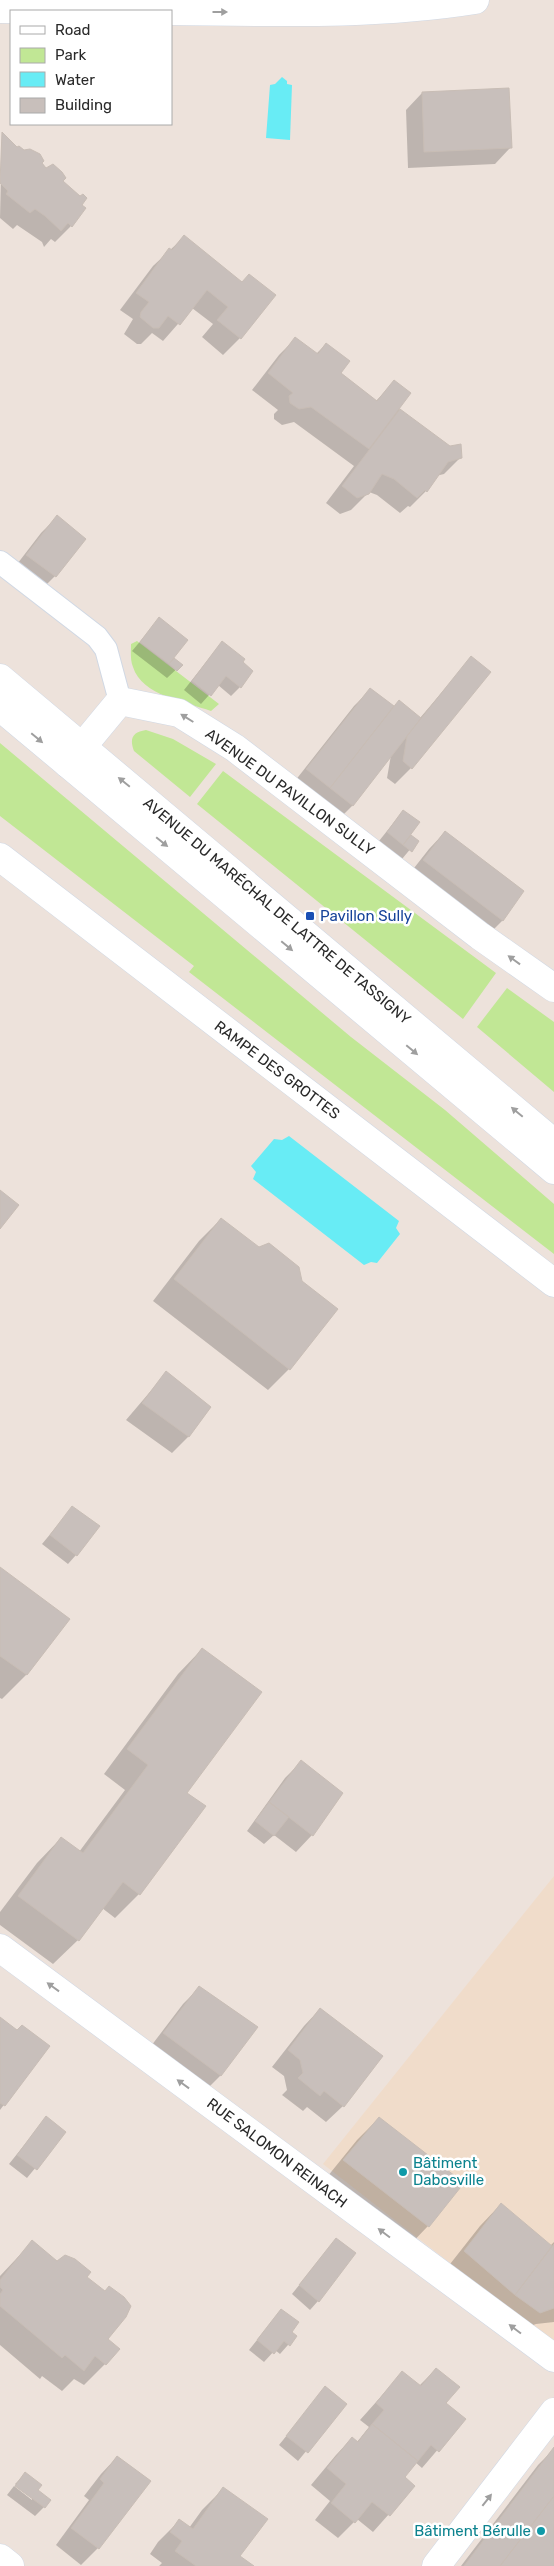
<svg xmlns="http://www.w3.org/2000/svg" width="554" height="2566" font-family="Rubik,sans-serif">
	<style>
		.education { fill: #f0dcca }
		.green { fill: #c1e795 }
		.water { fill: #68ecf5 }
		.shadow { fill: #0003 }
		.building { fill: #c8bfbb; stroke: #c8bdb5 }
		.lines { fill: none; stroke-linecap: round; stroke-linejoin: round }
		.service-casing { stroke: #d0d8e4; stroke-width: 24 }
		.pedestrian-casing { stroke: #d0d8e4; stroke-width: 29 }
		.minor-casing { stroke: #d0d8e4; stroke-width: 29 }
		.secondary-casing { stroke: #d0d8e4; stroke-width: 29 }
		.service { stroke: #fff; stroke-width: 22 }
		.pedestrian { stroke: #fff; stroke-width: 28 }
		.minor { stroke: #fff; stroke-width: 28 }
		.secondary { stroke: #fff; stroke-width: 28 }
		.oneway { fill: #9f9f9f }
		.transit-dot { fill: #1a4fb4; stroke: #fff; stroke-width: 2 }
		.culture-dot { fill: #0f9aa8; stroke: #fff; stroke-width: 2 }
		.labels { text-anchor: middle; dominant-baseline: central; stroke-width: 5; stroke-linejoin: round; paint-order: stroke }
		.street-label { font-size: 15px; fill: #2a2a2a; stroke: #fff }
		.transit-label { font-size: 15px; fill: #164399; stroke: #fff; text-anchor: start }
		.culture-label { font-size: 15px; fill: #0d838f; stroke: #fff; text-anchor: start }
	</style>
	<rect width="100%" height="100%" fill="#ede2db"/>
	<!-- education -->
	<path class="education" d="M554 1876V2344L323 2164Z"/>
	<!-- green -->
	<path class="green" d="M137 641 219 704 211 711C186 702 142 696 133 667 130 660 131 651 131 644Z
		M146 730 173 739 216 764 190 797 134 751C129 738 133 732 146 730Z
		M0 743 351 1037 445 1110 554 1204V1254L189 972 194 966 0 816Z
		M223 771 496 973 463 1019 197 804Z
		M507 988 554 1022V1092L477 1027Z"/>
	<!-- water -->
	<path class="water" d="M282 77 287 81V84L292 85 290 140 266 138 270 85 275 84Z
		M289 1136 399 1221 396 1228 400 1234 377 1263 371 1262 364 1265 253 1179 256 1172 251 1166 274 1139 282 1140Z"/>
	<!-- shadow -->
	<path class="shadow" d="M422 93 511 147 495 164 408 168 406 110Z
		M2 134 17 149 40 163 61 181 81 205 71 226 55 242 51 239 44 247 42 242 17 225 13 229 0 218Z
		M184 237 242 283 274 295 240 338 223 355 202 337 213 324 192 308 163 341 152 333 141 344H137L124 334 133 319 120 310 153 266Z
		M295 339 316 354 326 344 340 373 376 401 394 382 398 409 460 458 444 474 436 476 426 491 410 507 408 506 400 513 377 495 369 492 351 510 340 514 326 503 354 466 294 422 282 425 274 419V414L278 410 252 390 279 355Z
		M57 517 55 576 39 592 11 572 41 533Z
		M159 619 172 658 181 665 167 678 132 651Z
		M222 642 240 687 231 696 218 685 201 704 184 690Z
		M471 658 411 768 395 784 387 778 391 755 352 806 336 822 291 786 354 706 370 690 394 708 420 718Z
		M403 811 409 835 417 841 402 859 379 841Z
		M445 832 522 892 502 921 486 937 407 877 429 849Z
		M221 1219 301 1282 289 1369 268 1390 153 1301 199 1241Z
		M166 1373 210 1408 188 1437 172 1453 126 1420Z
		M72 1508 76 1555 68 1564 42 1544Z
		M0 1568 69 1619 26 1675 2 1699 0 1698Z
		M202 1649 185 1793 139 1894 115 1918 102 1908 78 1940 53 1964 0 1925V1912L37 1863 61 1838 79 1852 125 1790 104 1774 178 1674Z
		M301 1762 342 1794 312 1835 296 1852 274 1835 264 1844 247 1831 285 1778Z
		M200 1987 221 2075 204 2092 148 2050 183 2004Z
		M320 2009 343 2106 326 2122 307 2107 303 2111 282 2095 287 2090 284 2076 272 2067 304 2026Z
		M0 2019 17 2032 48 2046 0 2110Z
		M46 2118 64 2133 27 2178 9 2164Z
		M379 2118 428 2226 407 2248 323 2182 357 2140Z
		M501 2204 550 2246 554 2242V2322L536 2324 523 2329 443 2273 480 2226Z
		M336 2239 318 2301 310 2310 292 2294Z
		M32 2242 57 2262 85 2277 104 2292 107 2340 105 2364 84 2385 74 2379 62 2391 42 2376 40 2379 0 2345V2276Z
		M281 2310 290 2332 295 2337 280 2354 275 2350 264 2362 249 2350Z
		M436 2369 445 2404 464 2419 422 2468 415 2462 403 2477 414 2486 373 2532 357 2519 338 2538 315 2520 330 2501 311 2485 336 2455 352 2438 357 2442 369 2427 360 2420 402 2373 419 2386Z
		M325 2388 345 2404 298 2461 279 2445Z
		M554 2449V2566H461L538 2465Z
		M117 2457 150 2481 98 2548 81 2565 56 2545 89 2500 84 2496 101 2474Z
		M26 2473 44 2507 35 2516 7 2495 14 2486 32 2500V2496L15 2484Z
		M224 2488 239 2557 252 2566H159L162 2563 150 2554 158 2542 179 2521 189 2528 202 2510Z"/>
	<!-- building -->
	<path class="building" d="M509 88 512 148 424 152 422 92Z
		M2 132 17 147 19 146 24 150 30 149 40 154 44 161 42 163 46 168 53 164 62 172 66 178 63 181 80 196 83 194 87 198 82 205 86 208 72 227 68 223 61 231 45 216 35 209 30 213 6 194 8 191 0 183Z
		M184 235 242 282 249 274 276 295 241 339 217 320 228 307 207 290 180 325 168 316 159 328H153L140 317 141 312 149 302 136 293 169 248 172 250Z
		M295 337 318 354 326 343 350 361 341 373 377 401 394 380 411 393 369 449 311 407 299 409 290 403 289 396 293 393 268 373Z
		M400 409 450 446 461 444 462 458 448 462 427 492 425 490 417 498 394 479 382 474 369 494 357 498 342 486Z
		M57 515 86 539 56 577 26 555Z
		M159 617 188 640 169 664 140 642Z
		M222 641 245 659 243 662 253 671 241 688 226 676 211 696 192 681Z
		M471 656 491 672 412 769 403 761 407 736Z
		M174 658 183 665 177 671 169 664Z
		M370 688 394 706 330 788 306 769Z
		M399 700 421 718 353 806 330 788Z
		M403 810 420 822 403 845 387 832Z
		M445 831 524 891 503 921 423 860Z
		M411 835 419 841 412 852 403 845Z
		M0 1190 19 1205 0 1229Z
		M221 1218 259 1247 269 1243 299 1267 302 1281 338 1309 290 1370 174 1279Z
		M166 1371 211 1407 189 1437 142 1403Z
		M72 1506 100 1526 77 1556 50 1535Z
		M0 1567 70 1619 27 1675 0 1656Z
		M202 1648 262 1692 187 1793 206 1806 140 1895 123 1882 79 1941 18 1896 61 1837 83 1853 148 1765 127 1749Z
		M301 1760 343 1793 313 1836 269 1802Z
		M269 1802 289 1817 274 1836 255 1821Z
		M199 1986 258 2027 221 2076 163 2033Z
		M320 2008 383 2056 344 2107 324 2091 320 2096 298 2078 303 2073 300 2060 288 2050Z
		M0 2017 17 2030 22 2025 50 2046 5 2106 0 2103Z
		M46 2116 66 2132 37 2170 17 2155Z
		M379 2117 464 2183 429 2227 343 2160Z
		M501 2203 552 2246 515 2295 464 2251Z
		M336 2238 356 2253 319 2302 299 2285Z
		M32 2240 57 2261 65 2255 75 2259 91 2272 87 2277 105 2291 109 2286 124 2297 131 2306 126 2317 108 2339 120 2349 106 2365 95 2356 84 2371 65 2355 62 2358 0 2306V2294L3 2290 0 2287V2280Z
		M554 2244V2308L540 2313 515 2295Z
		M281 2309 299 2322 292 2332 297 2336 290 2346 284 2341 274 2354 257 2340Z
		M436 2368 460 2387 446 2403 466 2419 439 2452 431 2445 418 2461 372 2424 384 2410 376 2403 402 2371 421 2386Z
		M325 2386 347 2404 308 2453 286 2436Z
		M372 2424 418 2461 405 2477 415 2486 390 2516 372 2502 355 2523 331 2503 346 2484 327 2468 352 2437 358 2442Z
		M554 2447V2496L500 2566H464Z
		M117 2456 151 2481 99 2549 71 2528 104 2483 100 2479Z
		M25 2472 42 2485 38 2490 51 2500 45 2508 15 2486Z
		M223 2487 268 2519 240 2556 254 2566H196L175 2551 182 2541 170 2532 179 2519 193 2529Z
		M554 2496V2566H500Z"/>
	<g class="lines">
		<!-- service casing -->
		<g class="service-casing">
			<path id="service" d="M0 562 97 637 106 649 120 701"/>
		</g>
		<!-- pedestrian casing -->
		<g class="pedestrian-casing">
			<path id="pedestrian" d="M0 857 554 1283"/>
		</g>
		<!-- minor casing -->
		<g class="minor-casing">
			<path id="minor" d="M68 764 120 701 179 713 235 748 480 936 554 988
				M0 1948 554 2358
				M436 2566 554 2412"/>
		</g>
		<!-- secondary casing -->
		<g class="secondary-casing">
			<path id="secondary" d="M0 9 153 11
				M171 11C272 12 375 16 475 0
				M0 678 554 1143
				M0 707 554 1170
				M0 2558 10 2566"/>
		</g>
		<!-- service -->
		<use href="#service" class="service"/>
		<!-- pedestrian -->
		<use href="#pedestrian" class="pedestrian"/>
		<!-- minor -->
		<use href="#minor" class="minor"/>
		<!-- secondary -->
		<use href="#secondary" class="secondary"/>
	</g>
	<!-- one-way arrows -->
	<defs><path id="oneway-solid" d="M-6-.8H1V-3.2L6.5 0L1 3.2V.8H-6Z" transform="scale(1.25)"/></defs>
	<g class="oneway">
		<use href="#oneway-solid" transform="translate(220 12)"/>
		<use href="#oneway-solid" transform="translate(187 718) rotate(-148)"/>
		<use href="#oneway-solid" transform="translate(37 738) rotate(40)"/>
		<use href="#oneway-solid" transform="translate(124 782) rotate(-141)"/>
		<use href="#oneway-solid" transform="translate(162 842) rotate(39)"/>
		<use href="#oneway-solid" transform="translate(287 946) rotate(40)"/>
		<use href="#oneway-solid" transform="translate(514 960) rotate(-144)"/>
		<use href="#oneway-solid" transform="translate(412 1050) rotate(40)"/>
		<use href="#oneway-solid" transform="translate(517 1112) rotate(-140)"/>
		<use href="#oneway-solid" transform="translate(53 1987) rotate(-144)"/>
		<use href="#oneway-solid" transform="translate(183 2084) rotate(-144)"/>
		<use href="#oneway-solid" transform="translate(384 2233) rotate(-143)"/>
		<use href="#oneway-solid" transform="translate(515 2329) rotate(-143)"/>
		<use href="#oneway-solid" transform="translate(487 2500) rotate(-52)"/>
	</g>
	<!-- markers -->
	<rect class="transit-dot" x="305" y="911" width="10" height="10" rx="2.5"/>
	<g class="culture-dot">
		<circle cx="403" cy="2172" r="5"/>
		<circle cx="541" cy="2531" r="5"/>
	</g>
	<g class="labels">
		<!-- street labels -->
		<g class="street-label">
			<text transform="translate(290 792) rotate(36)">AVENUE DU PAVILLON SULLY</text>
			<text transform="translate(277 911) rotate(40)">AVENUE DU MARÉCHAL DE LATTRE DE TASSIGNY</text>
			<text transform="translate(277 1070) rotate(37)">RAMPE DES GROTTES</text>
			<text transform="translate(277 2153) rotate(37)">RUE SALOMON REINACH</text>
		</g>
		<!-- transit labels -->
		<g class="transit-label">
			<text x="320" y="916">Pavillon Sully</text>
		</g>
		<!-- culture labels -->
		<g class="culture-label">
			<text x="413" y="2163">Bâtiment<tspan x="413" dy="17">Dabosville</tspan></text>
			<text x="531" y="2531" text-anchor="end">Bâtiment Bérulle</text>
		</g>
	</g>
	<!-- legend -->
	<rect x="10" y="10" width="162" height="115" fill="#ffffff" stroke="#aaaaaa"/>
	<rect x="20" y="26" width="25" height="8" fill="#ffffff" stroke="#aaaaaa"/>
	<text x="55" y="35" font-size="15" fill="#2a2a2a">Road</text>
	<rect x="20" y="48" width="25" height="15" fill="#c1e795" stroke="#aaaaaa"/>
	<text x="55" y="60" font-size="15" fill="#2a2a2a">Park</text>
	<rect x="20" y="72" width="25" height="15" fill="#68ecf5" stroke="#aaaaaa"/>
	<text x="55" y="85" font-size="15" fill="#2a2a2a">Water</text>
	<rect x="20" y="98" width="25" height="15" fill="#c8bfbb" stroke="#aaaaaa"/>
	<text x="55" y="110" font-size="15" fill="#2a2a2a">Building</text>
</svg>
